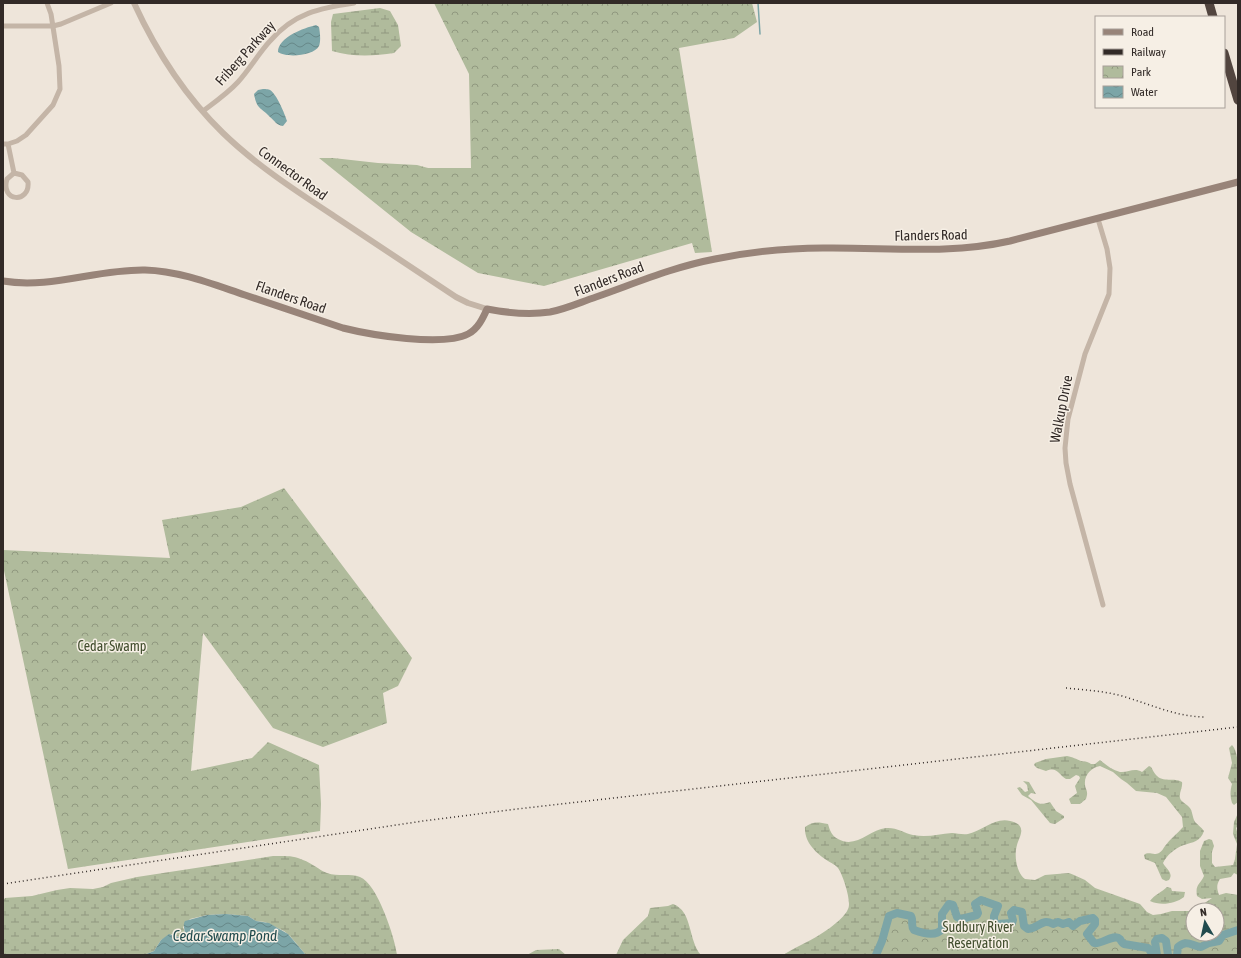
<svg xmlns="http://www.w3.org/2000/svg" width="1241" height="958" font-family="'Asap Condensed',sans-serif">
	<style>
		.wetland { fill: url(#wetland-marsh); fill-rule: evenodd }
		.park { fill: url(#park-crowns) }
		.water { fill: url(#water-waves) }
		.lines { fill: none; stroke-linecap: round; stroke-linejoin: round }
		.stream { stroke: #7ca5a7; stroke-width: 1.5 }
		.river { stroke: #7ca5a7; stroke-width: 8 }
		.minor { stroke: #c4b5a7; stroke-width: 5 }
		.tertiary { stroke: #c4b5a7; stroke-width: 6 }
		.secondary { stroke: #988479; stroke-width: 7 }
		.motorway { stroke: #52453f; stroke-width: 9 }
		.rail { stroke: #322a27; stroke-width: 1.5; stroke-dasharray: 1 3; stroke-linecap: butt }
		.labels { text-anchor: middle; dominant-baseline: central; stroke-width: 3; stroke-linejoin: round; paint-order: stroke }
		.street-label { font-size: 14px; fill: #322a27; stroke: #f6efe5 }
		.park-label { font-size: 14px; fill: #414d2d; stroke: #f6efe5 }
		.water-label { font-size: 15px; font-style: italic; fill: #214b4e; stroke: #f6efe5 }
	</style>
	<defs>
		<pattern id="wetland-marsh" width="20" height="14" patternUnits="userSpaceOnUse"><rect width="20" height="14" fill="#b0bb9c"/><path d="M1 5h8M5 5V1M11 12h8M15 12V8" fill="none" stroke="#90987f"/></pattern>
		<pattern id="park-crowns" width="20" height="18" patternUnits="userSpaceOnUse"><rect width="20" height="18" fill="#b0bb9c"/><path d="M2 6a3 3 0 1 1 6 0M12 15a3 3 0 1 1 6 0" fill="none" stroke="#90987f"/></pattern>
		<pattern id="water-waves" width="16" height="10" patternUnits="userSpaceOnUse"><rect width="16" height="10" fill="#7ca5a7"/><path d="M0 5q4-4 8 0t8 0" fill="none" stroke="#668788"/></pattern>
	</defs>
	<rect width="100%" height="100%" fill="#eee5da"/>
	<!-- wetland -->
	<path class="wetland" d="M380 8 390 11 398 25 401 46 394 53C374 56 352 57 332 51L331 22 333 14Z
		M1232 745C1241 754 1238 789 1238 802L1234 805 1232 803C1230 797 1230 791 1232 784L1228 778 1232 763 1229 748Z
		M1067 756C1073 757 1076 759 1081 761 1085 762 1087 761 1091 764H1095L1100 760C1106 765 1112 770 1120 772 1128 773 1134 767 1142 772L1149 766 1151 767C1153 770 1154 773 1156 775 1163 783 1174 777 1182 782 1183 787 1179 792 1180 798 1181 802 1187 804 1189 807 1193 811 1192 817 1195 822 1198 825 1201 827 1204 831 1200 842 1193 842 1184 845 1175 848 1167 855 1163 863 1166 869 1174 873 1169 880L1166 881 1162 879 1155 863 1145 859 1144 855C1149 851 1153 856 1159 853 1162 851 1163 849 1165 846 1170 839 1177 834 1183 827L1182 817 1166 797 1157 793 1136 791 1127 783 1121 779 1113 772 1100 766C1092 767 1084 775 1085 784 1085 790 1089 790 1086 799L1080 804H1071L1069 799 1077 793 1075 786 1080 778 1079 776 1076 775 1070 779H1066C1058 774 1057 766 1046 771L1037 768 1034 765 1035 763 1046 759Z
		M1023 781 1029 782 1036 794 1031 793 1028 796C1036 803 1040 806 1050 802L1056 811 1064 816V818L1055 824 1050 823 1031 800 1022 795 1017 788 1020 787 1025 792 1028 791 1027 785Z
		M1238 813V826L1236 828 1238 835V875L1234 873 1231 877 1220 879C1216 885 1217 889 1219 895L1226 893 1238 895V955H783C801 944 820 937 836 923 840 920 846 914 848 909 852 902 843 875 838 868 836 865 831 863 828 861 816 853 804 842 805 827 813 821 818 822 828 824 830 831 832 836 838 839 856 849 869 830 886 828 896 827 904 833 913 835 927 838 939 834 952 833 957 833 962 835 968 834 985 830 997 814 1016 823 1026 828 1019 838 1017 845 1014 855 1016 872 1025 879L1035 880 1045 875 1069 873 1074 875 1085 880 1095 888 1140 904 1147 912 1153 915 1161 914 1172 911H1189L1196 909 1212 898 1202 899 1197 896C1195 884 1200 885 1204 876L1200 866V851L1204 841 1209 839 1212 840 1214 846 1212 852V863L1215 867 1233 865 1235 859 1237 844 1233 834 1234 822ZM1193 910H1217V934H1193Z
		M273 856C283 856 294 855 303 860 312 863 319 870 327 873 338 877 350 873 360 877 377 883 395 938 397 955H306L290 936 284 931 265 922 256 921 248 916 226 914 207 915 190 919 183 927 185 933 184 935 179 937 172 934 161 940 154 951 144 955H3V901L5 898 32 896 57 890 70 888 93 889 103 887 111 883 137 877Z
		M1167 887 1171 888 1172 891 1185 892 1184 897C1175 904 1160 906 1150 901 1154 895 1162 892 1167 887Z
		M673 904C693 911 688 941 701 955H616L623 940 648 916 650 908 668 906Z"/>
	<!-- park -->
	<path class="park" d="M434 3H752L757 22 734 38 679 48 712 252 695 253 692 243 544 286 478 273 411 232 319 158H333L378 163 417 165 428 168H471L469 74Z
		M284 488 412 658 398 686 383 693 387 723 323 747 273 728 203 633 191 771 252 758 268 742 319 765 321 804 320 831 68 869 3 566V550L170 558 162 520 241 507Z
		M981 900 998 906 994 916V922L997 924 1012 923 1013 920 1011 913 1014 910 1022 912 1024 926 1028 929C1041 928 1041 918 1053 924L1058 922 1063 924 1069 922 1073 926 1080 921 1093 918 1095 920V924L1087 934 1094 943C1101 945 1114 933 1120 939 1121 941 1122 943 1124 944L1148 948 1153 955H876L882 941 889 916 897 913 911 916C914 921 910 925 914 930 922 933 936 937 942 929V914L949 904 953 905 957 917 961 919 977 915 978 913 975 904Z
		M1238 930V955H1177L1178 947C1187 939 1192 946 1201 947L1209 943 1219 941 1223 935Z
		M1158 938H1162L1165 940 1168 955H1157L1155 942Z
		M559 949 566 955H527L536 950Z"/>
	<!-- water -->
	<path class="water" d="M316 25 319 27C320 32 321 41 319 46 314 56 286 58 278 52 278 37 304 28 316 25Z
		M263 89C264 89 269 89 270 90 276 93 285 114 287 121L283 126C276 125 275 121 270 117 261 107 257 110 254 94L258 90Z
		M226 914 248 916 256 921 269 923 288 934 306 955H144L154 951 161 940 169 934 179 937 184 935C186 930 182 926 185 921L207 915Z"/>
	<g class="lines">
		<!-- stream -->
		<path class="stream" d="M758 3 760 34"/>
		<!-- river -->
		<path class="river" d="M876 955 882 941 889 916 897 913 911 916C914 921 910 925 914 930 922 933 936 937 942 929V914L949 904 953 905 957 917 961 919 977 915 978 913 975 904 981 900 998 906 994 916V922L997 924 1012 923 1013 920 1011 913 1014 910 1022 912 1024 926 1028 929C1040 928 1041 918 1053 924L1058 922 1063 924 1069 922 1073 926 1080 921 1093 918 1095 920V924L1087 934 1094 943C1101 945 1114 933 1120 939 1121 941 1122 943 1124 944L1148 948 1153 955
			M1157 955 1155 942 1157 939 1162 938 1166 941 1168 955
			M1177 955 1178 947C1187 939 1192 946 1201 947L1209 943 1219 941 1223 935 1238 930"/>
		<!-- minor -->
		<path class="minor" d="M3 26H53L61 24 111 3
			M203 111C215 102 228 93 238 82 250 69 258 54 270 41 294 13 320 8 354 3
			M3 144H8L17 141 26 135 53 105 60 89 59 66 51 14 47 3
			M8 144 14 173 7 179C0 202 30 204 28 182L22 175 14 173
			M1098 219 1107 249 1110 268 1109 294 1085 354 1068 419 1065 448 1066 463 1070 484 1103 605"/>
		<!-- tertiary -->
		<path class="tertiary" d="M134 3C156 51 185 96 223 133 256 165 296 191 334 216 375 243 415 270 456 297L468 303 487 309"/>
		<!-- secondary -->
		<path class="secondary" d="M3 281C51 289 97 269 145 270 180 271 212 284 245 295 277 306 310 317 343 328 371 335 443 347 468 334 478 329 483 318 487 309 508 313 529 315 550 312 566 309 581 302 596 297 636 283 673 267 715 259 750 252 786 248 823 248 886 247 948 255 1010 241L1238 182"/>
		<!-- motorway -->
		<path class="motorway" d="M1209 3 1213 17
			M1224 53 1238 100"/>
		<!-- rail -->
		<path class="rail" d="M1066 688C1085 690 1104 691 1122 696 1150 704 1176 717 1206 717
			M3 884 423 821 517 809 1238 727"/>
	</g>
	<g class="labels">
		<!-- street labels -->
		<g class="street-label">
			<text transform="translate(245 53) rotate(-48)">Friberg Parkway</text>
			<text transform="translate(293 173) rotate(36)">Connector Road</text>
			<text transform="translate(931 235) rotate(-1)">Flanders Road</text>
			<text transform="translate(609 279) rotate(-21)">Flanders Road</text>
			<text transform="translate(291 297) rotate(19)">Flanders Road</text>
			<text transform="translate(1061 409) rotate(-79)">Walkup Drive</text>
		</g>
		<!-- park labels -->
		<g class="park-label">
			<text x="112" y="646">Cedar Swamp</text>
			<text x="978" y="927">Sudbury River<tspan x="978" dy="16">Reservation</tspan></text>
		</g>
		<!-- water labels -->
		<g class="water-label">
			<text x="225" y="935">Cedar Swamp Pond</text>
		</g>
	</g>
	<!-- border -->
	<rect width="1241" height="958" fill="none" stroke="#322a27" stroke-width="8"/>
	<!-- legend -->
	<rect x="1095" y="16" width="130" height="92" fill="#f6efe5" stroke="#a8a099"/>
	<rect x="1103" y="29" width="20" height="6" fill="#988479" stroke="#a8a099"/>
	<text x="1131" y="36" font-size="12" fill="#322a27">Road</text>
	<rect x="1103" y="49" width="20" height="6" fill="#322a27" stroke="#a8a099"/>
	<text x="1131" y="56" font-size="12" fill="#322a27">Railway</text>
	<rect x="1103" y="66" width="20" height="12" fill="url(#park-crowns)" stroke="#a8a099"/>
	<text x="1131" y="76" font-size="12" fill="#322a27">Park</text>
	<rect x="1103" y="86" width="20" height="12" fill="url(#water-waves)" stroke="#a8a099"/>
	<text x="1131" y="96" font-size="12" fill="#322a27">Water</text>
	<!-- north arrow -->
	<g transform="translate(1205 922) rotate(351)"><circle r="19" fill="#f6efe5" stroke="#a8a099"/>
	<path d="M0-3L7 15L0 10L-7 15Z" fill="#214b4e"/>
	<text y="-6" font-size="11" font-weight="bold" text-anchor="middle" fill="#322a27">N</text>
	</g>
</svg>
